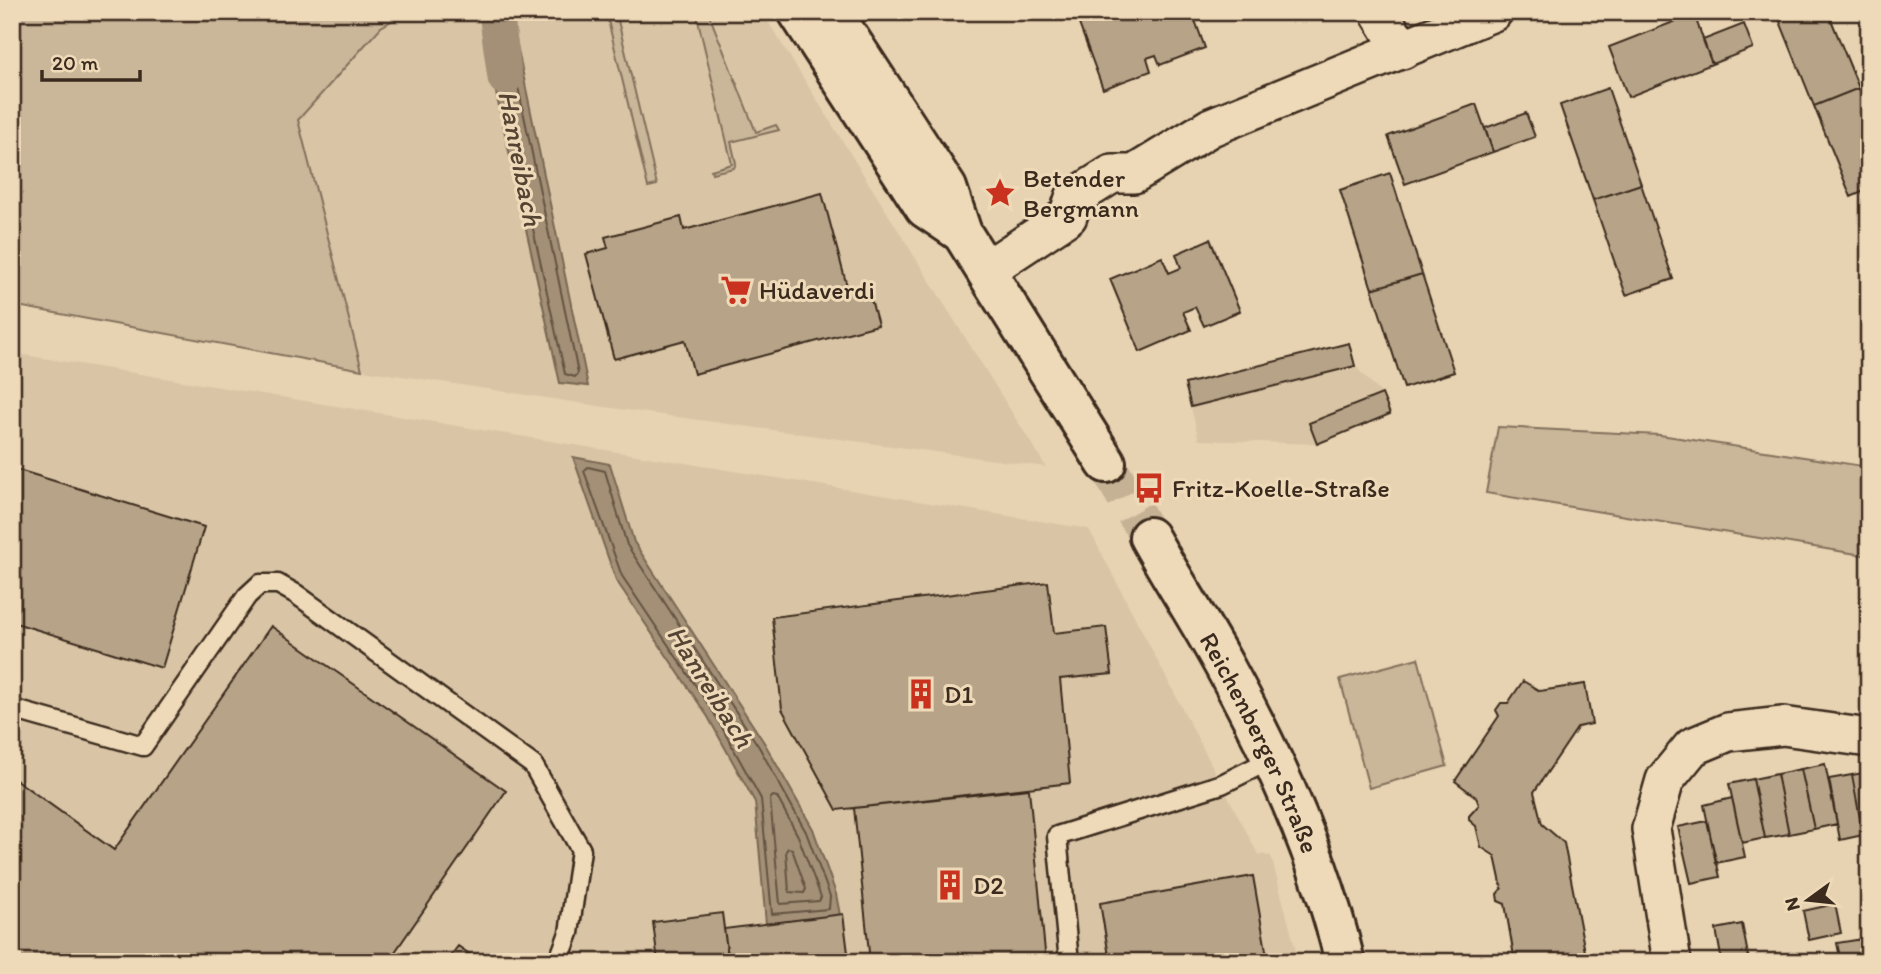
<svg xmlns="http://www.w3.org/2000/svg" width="1881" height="974" font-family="Itim,sans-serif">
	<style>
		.built { fill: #d9c5a5 }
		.green { fill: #cab799; stroke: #82705c; stroke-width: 2 }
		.water { fill: #a39077; stroke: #796753; stroke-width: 2 }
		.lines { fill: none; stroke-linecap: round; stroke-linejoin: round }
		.shore { stroke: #655342; stroke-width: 2 }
		.canal { stroke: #a39077; stroke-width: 35 }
		.building { fill: #b7a488; stroke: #3b2a1e; stroke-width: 2 }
		.secondary-tunnel { stroke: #c5b194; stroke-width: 38; stroke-dasharray: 38 19; stroke-linecap: butt }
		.lane-casing { stroke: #3b2a1e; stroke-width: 23 }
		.street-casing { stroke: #3b2a1e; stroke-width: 42 }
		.secondary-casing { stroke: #3b2a1e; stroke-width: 44 }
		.lane { stroke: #eedab8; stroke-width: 18 }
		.street { stroke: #eedab8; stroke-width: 37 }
		.secondary { stroke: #eedab8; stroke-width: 38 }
		.labels { text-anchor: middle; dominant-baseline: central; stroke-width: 6; stroke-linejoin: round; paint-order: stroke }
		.poi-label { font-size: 26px; fill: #3b2a1e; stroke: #eedab8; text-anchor: start }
		.street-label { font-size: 26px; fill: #3b2a1e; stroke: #eedab8 }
		.water-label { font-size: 28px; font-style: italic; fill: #554434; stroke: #eedab8 }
	</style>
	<rect width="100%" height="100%" fill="#e7d3b2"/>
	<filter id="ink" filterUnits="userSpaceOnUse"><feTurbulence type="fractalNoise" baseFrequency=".0143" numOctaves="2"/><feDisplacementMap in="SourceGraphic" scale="14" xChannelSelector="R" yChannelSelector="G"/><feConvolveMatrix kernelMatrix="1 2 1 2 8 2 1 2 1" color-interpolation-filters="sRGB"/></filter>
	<g filter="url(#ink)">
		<!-- built -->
		<path class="built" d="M407 12H762L1046 467 625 410 362 370 298 120 381 27Z
			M12 353 1089 529 1258 854 1271 856 1299 962H12Z
			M1355 366 1382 394 1309 423 1317 444 1199 440 1191 407Z"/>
		<!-- green -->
		<path class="green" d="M12 12H407L381 27 298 120 362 370 12 305Z
			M606 12H616L657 185 648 187Z
			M696 12H708L756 132 776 125 779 130 731 142 736 163 734 168 712 173 711 170 732 164Z
			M1498 427 1660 435 1869 467V556L1486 493Z
			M1418 658 1447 766 1369 788 1340 679Z"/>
		<!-- water -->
		<path class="water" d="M513 26 588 386 560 383 483 34Z
			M573 457 610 464 634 542 765 744 813 829 836 894 840 915 766 924 755 802 708 717 616 580Z"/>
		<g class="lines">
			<!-- shore -->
			<path class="shore" d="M505 36 508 39 578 373 575 377 565 374 492 43 494 39Z
				M588 467 605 471 627 545 759 747 806 832 830 896 829 909 772 914 761 799 714 713 622 576 584 471Z
				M773 796 777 797 798 836 821 897 819 901 780 904 770 799Z
				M788 848 792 849 806 889 804 893 789 892 786 851Z"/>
			<!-- canal -->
			<path class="canal" d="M496 12 505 78"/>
		</g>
		<!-- building -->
		<path class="building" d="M1192 12 1205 48 1160 65 1156 55 1147 58 1151 71 1103 89 1075 13Z
			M1781 12H1828L1859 88 1814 106 1777 14Z
			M1694 14 1712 64 1628 97 1609 47Z
			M1744 24 1753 48 1712 64 1703 40Z
			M1608 88 1641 184 1593 200 1560 105Z
			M1859 88 1869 113V189L1851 197 1814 106Z
			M1476 104 1493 152 1405 184 1388 136Z
			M1526 113 1535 137 1493 152 1485 128Z
			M1390 173 1422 274 1372 289 1340 190Z
			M1641 184 1673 279 1626 295 1593 200Z
			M822 193 848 290 867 285 878 325 694 374 685 340 614 359 586 254 608 248 605 237 681 217 684 230Z
			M1210 239 1240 311 1204 326 1195 307 1183 312 1191 330 1140 352 1110 279 1162 257 1169 273 1181 268 1176 254Z
			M1422 274 1454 372 1404 388 1372 289Z
			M1349 343 1355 366 1191 407 1185 384Z
			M1382 394 1390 414 1317 444 1309 423Z
			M12 468 204 527 162 668 12 622Z
			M1048 582 1054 633 1106 627 1112 674 1060 679 1070 783 837 810 782 709 772 617Z
			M271 626 506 791 388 962H12V777L114 850Z
			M1523 681 1540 691 1585 684 1592 724 1578 727 1534 792 1542 824 1564 843 1587 962H1515L1505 904 1498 901 1497 894 1502 888 1495 856 1481 847 1476 826 1469 820V816L1479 805 1476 797 1455 781 1499 716 1496 710 1501 703H1508Z
			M1825 764 1837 824 1814 829 1801 769Z
			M1801 769 1814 829 1789 834 1777 774Z
			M1869 772V834L1863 835 1852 775Z
			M1777 774 1789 834 1765 838 1753 779Z
			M1852 775 1863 835 1840 840 1829 779Z
			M1753 779 1765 838 1742 843 1729 784Z
			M1029 789 1046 962H870L854 808Z
			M1732 798 1745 857 1716 863 1704 805Z
			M1707 821 1720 877 1691 883 1678 827Z
			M1253 876 1268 962H1110L1100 903Z
			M1835 904 1841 933 1809 940 1803 911Z
			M722 913 728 959 658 962 653 922Z
			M843 914 848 953 778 962H729L724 929Z
			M1742 924 1749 960 1722 962 1716 929Z
			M1869 938V962H1841L1837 943Z
			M458 946 481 962H446Z"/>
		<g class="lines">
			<!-- secondary-tunnel -->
			<path class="secondary-tunnel" d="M1106 463 1149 537"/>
			<!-- lane casing -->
			<g class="lane-casing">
				<path id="lane" d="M12 709 143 746 247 596 260 584H278L296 594 533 765 581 850 569 933 558 962
					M1069 962 1057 836 1222 784 1272 759"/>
			</g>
			<!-- street casing -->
			<g class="street-casing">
				<path id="street" d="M1379 12 1402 50
					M986 270 1068 216 1074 198 1112 174H1134L1211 127 1493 12
					M1672 962 1651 829 1665 780 1692 747 1728 732 1783 726 1869 738"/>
			</g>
			<!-- secondary casing -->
			<g class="secondary-casing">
				<g id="secondary">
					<path d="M798 12 925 208 962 233"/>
					<path d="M832 12 947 188 962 233 1106 463"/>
					<path id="s1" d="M1149 537C1174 582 1203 626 1227 671 1277 762 1321 860 1345 962"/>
				</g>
			</g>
			<!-- lane -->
			<use href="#lane" class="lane"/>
			<!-- street -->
			<use href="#street" class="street"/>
			<!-- secondary -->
			<use href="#secondary" class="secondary"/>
		</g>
	</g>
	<!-- icons -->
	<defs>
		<g id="sight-bare" transform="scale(2.415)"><path d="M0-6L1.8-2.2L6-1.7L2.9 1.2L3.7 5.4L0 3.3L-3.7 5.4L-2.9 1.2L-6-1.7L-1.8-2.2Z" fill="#c8321e" stroke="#eedab8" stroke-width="2.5" paint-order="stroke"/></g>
		<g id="supermarket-bare" transform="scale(2.415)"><path d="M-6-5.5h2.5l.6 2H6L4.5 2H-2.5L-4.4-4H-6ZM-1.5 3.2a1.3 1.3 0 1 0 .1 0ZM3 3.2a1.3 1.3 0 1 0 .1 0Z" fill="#c8321e" stroke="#eedab8" stroke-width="2.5" paint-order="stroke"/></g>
		<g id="bus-bare" transform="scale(2.415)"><path d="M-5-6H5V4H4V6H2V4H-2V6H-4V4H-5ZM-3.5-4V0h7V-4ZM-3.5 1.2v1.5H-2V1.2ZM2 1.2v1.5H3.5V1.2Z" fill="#c8321e" stroke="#eedab8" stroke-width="2.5" paint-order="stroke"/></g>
		<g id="building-bare" transform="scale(2.415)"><path d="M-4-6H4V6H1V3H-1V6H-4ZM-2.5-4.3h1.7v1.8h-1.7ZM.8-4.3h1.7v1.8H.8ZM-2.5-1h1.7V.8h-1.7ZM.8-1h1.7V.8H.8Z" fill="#c8321e" stroke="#eedab8" stroke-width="2.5" paint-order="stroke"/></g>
	</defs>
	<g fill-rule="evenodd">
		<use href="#sight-bare" x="1000" y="193"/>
		<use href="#supermarket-bare" x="736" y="290"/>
		<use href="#bus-bare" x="1149" y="488"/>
		<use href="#building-bare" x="921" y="694"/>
		<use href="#building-bare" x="950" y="885"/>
	</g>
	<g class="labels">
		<!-- poi labels -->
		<g class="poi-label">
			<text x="1023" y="178">Betender<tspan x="1023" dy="30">Bergmann</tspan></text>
			<text x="759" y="290">Hüdaverdi</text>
			<text x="1172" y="488">Fritz-Koelle-Straße</text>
			<text x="944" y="694">D1</text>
			<text x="973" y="885">D2</text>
		</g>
		<!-- street labels -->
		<g class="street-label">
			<text stroke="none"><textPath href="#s1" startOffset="234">Reichenberger Straße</textPath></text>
		</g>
		<!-- water labels -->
		<g class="water-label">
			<text transform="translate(521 158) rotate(79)">Hanreibach</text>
			<text transform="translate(711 686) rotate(58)">Hanreibach</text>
		</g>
	</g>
	<!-- margin -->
	<rect width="1881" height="974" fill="none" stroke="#eedab8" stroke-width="42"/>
	<rect x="21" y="21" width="1839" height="932" fill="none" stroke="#3b2a1e" stroke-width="2.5" filter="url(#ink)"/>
	<!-- north arrow -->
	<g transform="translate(1808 900) rotate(255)" stroke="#eedab8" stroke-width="5" paint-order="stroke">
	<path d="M0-5L12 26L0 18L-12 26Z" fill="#3b2a1e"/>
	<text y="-10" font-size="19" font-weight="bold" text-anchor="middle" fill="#3b2a1e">N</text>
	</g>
	<!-- scale -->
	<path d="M42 70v10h98v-10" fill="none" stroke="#3b2a1e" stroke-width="3.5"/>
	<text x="52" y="70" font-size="21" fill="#3b2a1e" stroke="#eedab8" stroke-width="5" paint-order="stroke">20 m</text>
</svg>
